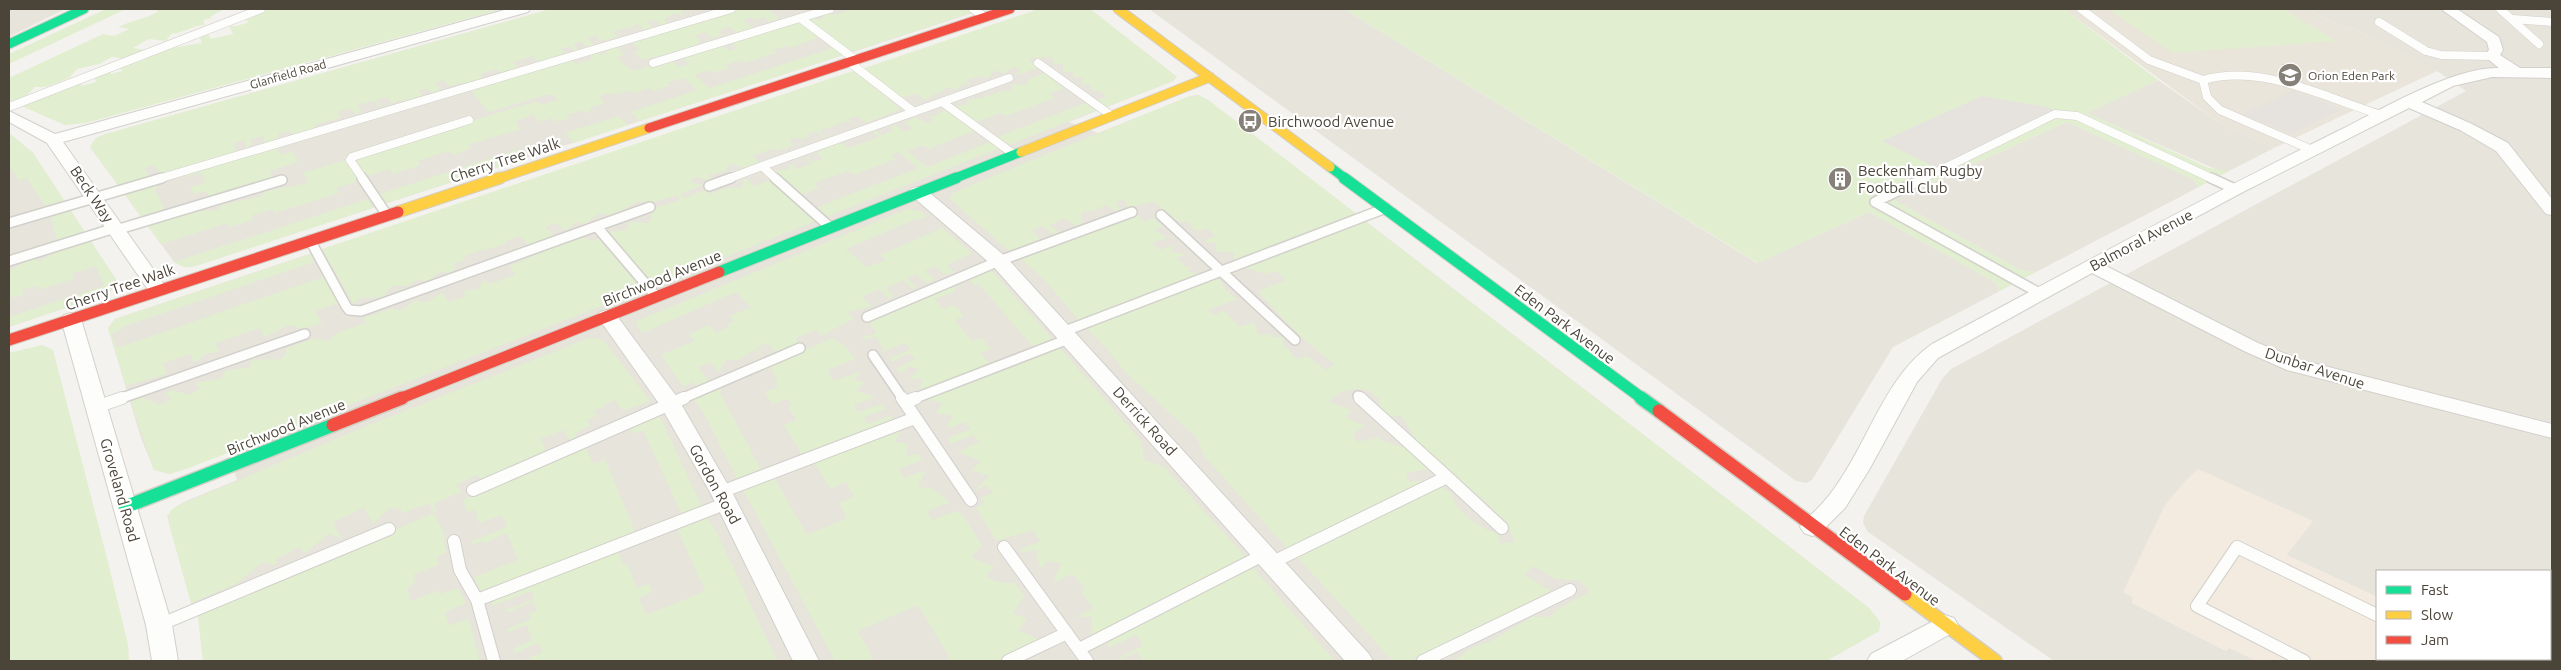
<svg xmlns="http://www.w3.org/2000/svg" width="2561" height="670" font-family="Ubuntu,sans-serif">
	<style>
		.residential { fill: #e7e4dc }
		.commercial { fill: #f3ebdf }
		.education { fill: #eae5da }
		.green { fill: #e1eecf }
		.parking { fill: #e6e3df }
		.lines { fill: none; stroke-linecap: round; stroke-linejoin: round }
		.lane-far2-casing { stroke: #d2d0cb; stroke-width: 9 }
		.lane-far1-casing { stroke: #d2d0cb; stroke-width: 12 }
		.lane-casing { stroke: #d2d0cb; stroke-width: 14 }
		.street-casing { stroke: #d2d0cb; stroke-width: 2 }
		.fast-far2-casing { stroke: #d3cfc5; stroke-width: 11 }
		.fast-far1-casing { stroke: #d3cfc5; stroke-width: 13 }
		.fast-casing { stroke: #d3cfc5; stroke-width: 16 }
		.slow-far2-casing { stroke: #d3cfc5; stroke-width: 11 }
		.slow-far1-casing { stroke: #d3cfc5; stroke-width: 13 }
		.slow-casing { stroke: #d3cfc5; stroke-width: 16 }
		.jam-far2-casing { stroke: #d3cfc5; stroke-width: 11 }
		.jam-far1-casing { stroke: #d3cfc5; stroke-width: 13 }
		.jam-casing { stroke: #d3cfc5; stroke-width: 16 }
		.lane-far2 { stroke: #fdfdfc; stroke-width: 8 }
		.lane-far1 { stroke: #fdfdfc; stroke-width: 9 }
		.lane { stroke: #fdfdfc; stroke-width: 12 }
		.street { fill: #fdfdfc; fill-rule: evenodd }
		.fast-far2 { stroke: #16e098; stroke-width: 9 }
		.fast-far1 { stroke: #16e098; stroke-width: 11 }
		.fast { stroke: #16e098; stroke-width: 13 }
		.slow-far2 { stroke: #ffcf43; stroke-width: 9 }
		.slow-far1 { stroke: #ffcf43; stroke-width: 11 }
		.slow { stroke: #ffcf43; stroke-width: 13 }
		.jam-far2 { stroke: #f24e42; stroke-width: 9 }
		.jam-far1 { stroke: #f24e42; stroke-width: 11 }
		.jam { stroke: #f24e42; stroke-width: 13 }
		.labels { text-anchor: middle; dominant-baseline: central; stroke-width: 4.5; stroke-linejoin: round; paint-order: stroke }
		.far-street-label { font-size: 12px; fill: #4b4439; stroke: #fff }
		.far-poi-label { font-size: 12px; fill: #4b4439; stroke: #fff; text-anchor: start }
		.poi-label { font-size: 15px; fill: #4b4439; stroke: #fff; text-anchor: start }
		.street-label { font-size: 15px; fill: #4b4439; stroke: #fff }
	</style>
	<rect width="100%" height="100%" fill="#f4f2ee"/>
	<!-- residential -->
	<path class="residential" d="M9 9H65L9 37Z
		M551 9H985L191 267H184L174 262 90 147 96 138 106 134Z
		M1041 9H1090L1177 77 1173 81 1069 122 1098 133 1191 96 1198 95 1208 100 1869 608 1880 622 1879 631 1826 661H203L198 615 191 603 167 516 177 506 186 501 237 480 228 452 170 474 154 470 141 438 108 328 115 319Z
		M1149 9H1344L1757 263 1869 212 1995 282 1999 288 1998 292 1893 347 1812 480 1806 483 1796 481Z
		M2307 9H2552V661H2516L2509 659H2550V571H2377V597L2286 555 2313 521 2133 598 2132 603 2226 651 2229 647 2257 661H2054L1868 532 1863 523 1864 516 1942 379 1951 369 2466 91 2437 71 2350 27 2344 28Z
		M2158 80 2221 124 2274 148 2229 171H2220L2086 113Z
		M2067 122 2193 179 2199 187 2036 272 2020 270 1894 200Z
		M9 133 33 153 117 281 116 287 106 294 9 327Z"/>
	<!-- commercial -->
	<path class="commercial" d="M2198 469 2313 521 2286 555 2377 597V659H2501L2499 661H2257L2229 648 2226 651 2132 603 2133 598 2123 592 2165 505 2186 480Z"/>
	<!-- education -->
	<path class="education" d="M2064 9H2307L2344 28 2350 27 2437 71 2274 148 2221 124Z"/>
	<!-- green -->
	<path class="green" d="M106 9H126L9 64V54Z
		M154 9H233H224L210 17 213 18 203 20 205 25C193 25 184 33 171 34L166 41 149 39 133 48 145 50 125 59 112 57 99 64 77 69 69 78 46 87H35L23 99 13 102 9 101V78L103 34 114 36 129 29 118 27C132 20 146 19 159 11L152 10Z
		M269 9H503L86 123 65 125 19 105 80 81 82 86 96 82 94 76 110 71 111 74 122 71 120 67 145 60 144 58 172 48 202 43 199 35 207 32 211 39 233 34 229 26H237L249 22 242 18Z
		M551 9H693L681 12 684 18 677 13 666 16 668 18 664 19 667 24 661 25 655 20 647 22 653 28 644 30 638 24 630 27 636 32 627 27 613 32 618 37 601 41 596 36 587 38 594 45 587 47 581 41 573 44 579 51 576 52 570 46 561 49 565 53 560 55 562 57 540 64 533 56 513 62 519 70 503 74 497 69 480 74 484 79 464 85 462 83 449 86 444 80 435 83 440 91 431 94 428 89 419 91 423 97 404 103 401 100 392 103 387 97 376 100 380 106 378 107 373 101 357 105 361 112 356 115 351 108 337 112 341 117 315 125 318 129 295 136 291 131 279 133 276 142 265 144 264 136 251 139V146L247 147 244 140 233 143 237 153 161 175 155 165 145 168 150 179 120 188 90 147 96 138 106 134Z
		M738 9H767L779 18 771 22 764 17 755 20 751 17 743 20 753 28 737 33 730 27 718 31 723 35 712 38 705 32 695 35 701 42 698 43 701 46 642 60 634 52 640 50 632 43 617 47 624 55 617 58 632 71 670 60 680 67 689 64 683 59 693 56 691 54 723 46 729 51 737 48 730 42 794 22H799L819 37 791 48 787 46 773 50 776 53 745 63 741 60 726 65 729 68 713 73 710 70 694 75 709 88 833 48 843 55 640 121 630 112 697 90 684 78 667 83 670 86 653 91 651 88 634 93 630 90 613 95 609 93 599 96 605 103 589 108 591 111 585 113 582 110 567 115 570 118 556 122 552 118 540 122 533 114 515 122 521 129 468 145 471 149 452 155 449 151 418 161 421 165 393 174 389 169 367 176 357 161 376 150 537 101 541 105 558 100 553 95H545L489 112 470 90 571 59 576 64 593 59 589 54 595 52 599 55 607 53 605 49 670 30 681 29 679 26Z
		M853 9H969L974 12 851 52 808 20 812 16 818 20 825 18 820 14 827 11 834 15Z
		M1039 9H1090L1177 77 1173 81 1106 107 1097 100 1107 97 1099 90 1092 91 1089 84 1081 85 1083 77H1073V72H1063V64H1054L1052 57 1028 58 1037 68 1021 74 1016 73 1021 68 1013 67 1004 74 996 70 987 78 979 76 967 80 971 85 964 83 956 90 947 87 939 93 944 95 936 93 926 100 916 94 902 98 862 69Z
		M1344 9H2064L2158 80 2087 113 2209 168 2229 171 2199 187 2193 179 2067 122 1894 200 2020 270 2036 272 1998 292 1999 288 1995 282 1869 212 1758 263Z
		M2108 9H2283L2336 41 2173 53Z
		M853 71 901 109 866 123 857 116 848 119 856 126 847 121 819 131 826 137 824 138 816 131 807 134 809 136 802 139 807 144 798 137 789 141 794 145 777 151 773 148 753 156 761 164 746 168 731 164 725 169 729 171 710 174V180L695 177 689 182 703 185 680 194 685 198 705 190 709 194 727 188H741L745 178 754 186 770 180 816 221 652 286 609 235V232L628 230V222L648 223 652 217 648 210 680 200 677 195 647 204 640 201 609 216 600 213 585 224 576 222 565 231 557 223 546 227 553 235 541 242 528 245 520 236 507 240 505 244 466 255 464 260 453 264 456 269 449 273 441 271 426 282 418 279 407 286H392L383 297 359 298 354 305 322 249Z
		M1045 73 1063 88 1049 94 1055 98 1006 116 1001 113 976 122 954 106 967 105V100C983 99 995 92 1011 90L1012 85 1009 84 1026 85 1029 79Z
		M1198 95 1208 100 1358 215 1234 262V252H1217L1215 242 1206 243 1205 240 1215 236 1207 228 1197 231 1193 229 1189 221 1179 222 1153 201 1128 208 1125 200 1116 201 1119 209 1117 212 1107 205 1092 211 1081 212 1082 224 1077 227 1065 218 1050 225 1061 234H1053L1043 226 1032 230 1041 241 1014 251H1009L949 198 953 193 969 186 1187 97Z
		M1085 103 1097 110 1009 145 997 137Z
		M945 109 974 131 928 149 923 145 907 151 927 167 990 142 1000 148 826 217 815 208 918 168 898 152 891 155 896 159 853 175 848 171 814 183 819 188 801 195 774 171 789 169 790 164 797 169 812 164 804 156 814 162 823 159 816 152 840 142 848 148 879 137 872 131 875 130 881 135 893 131 890 127 896 125 904 132 913 129 905 122 916 117 926 123 934 120 926 115 934 117Z
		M619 116 628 125 574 143 565 133Z
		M9 133 33 153 66 203 47 209 27 178 19 180 9 165Z
		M276 147 280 155 293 151 299 161 269 172 273 178 210 199 206 191 194 194 190 187 206 182 201 173 187 177 185 173Z
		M519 149 527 158 386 203 379 194Z
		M345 160 358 181 337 188 339 193 275 213 272 209 251 216 253 220 230 227 228 223 161 244 148 226 195 211H217L221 205 260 197 266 191 308 183 303 173Z
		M156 182 158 187 155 189 166 213 143 219 123 192Z
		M368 199 373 208 196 266 184 267 174 262Z
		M68 207 86 234 9 258V255L57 241 50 215Z
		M907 209 921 211 927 217 918 220 916 219 846 249 867 267 885 260 880 255 942 228 972 253 947 265 954 272 945 275 935 266 925 270 935 280 927 283 916 274 906 278 916 287 913 289 904 280 886 288 894 296 889 299 879 289 862 297 871 306 848 312 853 319 821 336 816 330 796 338 799 343 777 353 767 343 756 348 765 358 755 350 738 360H726L719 372 710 362 698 367 709 382 697 387 693 382 683 387 661 355 694 341 689 334 709 325 717 333 729 327 727 324 734 321 730 316 751 307 736 292 642 333 636 322 639 320Z
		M1137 215 1144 222 1154 218 1162 226 1155 230 1167 238 1152 243 1159 250 1175 245 1170 252 1186 254 1176 258 1186 267 1192 265 1187 271 1204 275 1080 322 1044 279 1020 259Z
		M1360 221 1366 222 1869 608 1880 622 1879 631 1826 661H1454L1473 647 1491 641 1532 617H1549L1558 609 1590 592 1579 580 1556 579 1533 566 1525 575 1551 591 1409 661H1393L1296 556 1439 486 1451 493C1456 513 1480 529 1499 534L1500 543 1514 542C1507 510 1444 471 1421 446 1413 437 1408 426 1402 416L1387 417 1378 402 1380 400C1376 397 1371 391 1367 390 1354 386 1336 392 1329 402L1352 410 1345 417 1365 426 1353 433 1357 442 1382 437 1380 440 1405 448 1428 469 1406 473 1410 482 1426 480V482L1288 549 1204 456 1197 438 1126 373 1108 350 1086 328 1210 280H1220L1224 288 1237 299 1208 310 1213 315 1224 311 1240 327 1254 322 1258 335 1270 334 1272 337H1283L1284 348H1287L1296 359 1307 356 1326 370 1335 365 1301 337 1260 294 1261 290 1286 280 1276 271 1265 274 1244 267Z
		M584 235V238L591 240 599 239 642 290 189 468 170 474 154 470 131 402 142 397 159 405 172 398 165 394 172 390 191 395 201 387 194 385 198 382 221 379 226 371 250 367 252 360 281 359 287 352 285 349 312 339 328 341 339 332 366 323 364 318 393 308 400 311 417 300 426 303 442 293 449 302 466 296 463 291 478 289 484 280 490 284 515 275 509 266Z
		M89 239 117 281 116 287 99 297 9 327V317L104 286 96 266 72 274 74 279 38 290 37 286 22 290 23 295 13 298 11 294 9 295V271L33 258 39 261 70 245Z
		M310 254 314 262 122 327V329L111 334 117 348 323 277 338 303 315 311 322 323 303 329 288 325 265 337 260 328 215 343 219 352 204 354 198 361H193L190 354 163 363 167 374 126 386 108 328 115 319Z
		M990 269 1054 341 1034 348 979 284 974 285 970 280 953 286 956 291 934 299 943 309 955 305 964 316 955 320 972 341 982 338 991 349 980 353 990 365 917 394 923 379H909L919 370 910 366 901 373 896 369 915 359 908 353 892 362 889 358 910 350 905 343 884 351 876 336 864 340 860 338 876 333 870 323 872 319Z
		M589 338 601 339 605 342 650 401 623 411 615 400 603 405 604 407 594 411 597 416 587 420 591 426 575 433 578 440 571 442 563 430 540 439 548 452 483 482 477 475 456 485 461 492 433 504 437 512 434 513 444 534 446 553 437 556 439 565 414 574 415 583 407 588 411 601 439 590 440 594 458 588 466 603 445 612 449 626 467 619 469 621 479 657 478 661H203L198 615 434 513 429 503 404 513 400 512 402 509 389 508 373 524 364 508 333 522 341 538 329 534 305 553 299 547 275 560 278 563 274 565 263 562 236 584 191 603 168 520 170 511 177 506 357 430Z
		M832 338 847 348 855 359 827 370 834 381 861 371 854 380 864 382 856 391 876 397 854 405 858 412 881 404 886 409 864 417 868 424 891 416 894 422 803 457 784 425 796 420 788 406 792 404 788 399 772 404 765 392 778 387 775 383 778 381 771 368 745 377Z
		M42 345 53 350 108 562 128 644 129 661H9V353Z
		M1059 347 1136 435 1141 441 1144 460 1164 467 1247 559 1091 638 1092 617H1077L1093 608 1081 592 1085 590 1073 574 1053 583 1061 563 1046 561 1043 568 1039 566 1037 550 1022 552 1020 550 1040 541 1033 530 997 541 976 508 985 502 980 498 993 493 987 485 975 490 989 476 971 470 981 461 958 452 979 442 973 435 951 444 948 438 970 429 965 422 949 428 947 425 953 416 936 413 943 403 922 399Z
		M729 383 720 388 722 392 720 393 763 473 739 482 704 414 694 399Z
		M659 415 702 507 682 515 643 430 633 434 631 429Z
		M902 427 895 442 908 444 906 456 919 454 922 460 899 469 904 478 926 470 918 487 932 488 950 502 927 511 932 520 956 511 962 514 983 547 979 548 971 558 995 567 985 576 996 582 1015 583 1024 596 1013 613 1027 619 1018 630 1041 640 996 661H945L950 658 918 605 858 631 874 661H835L742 488 773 475 807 535 847 518 839 503 854 497 846 482 830 489 813 460Z
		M585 445 593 464 605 460 636 533 492 590H480L474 577 518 560 507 533 484 543 482 541 472 545V541L507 527 502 515 479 523 475 510 467 512 463 500Z
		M705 514 715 529 777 661H551L550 659 530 661 529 658 542 652 539 643 514 653 513 649 532 640 527 625 508 632 506 629 531 619 529 614 537 611 533 602 506 613 505 610 533 600 532 591 491 606 494 599 617 549 623 565 627 564 637 588 649 584 652 592 639 598 646 615 705 591 676 526Z
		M1253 568 1335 661H1144L1137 652 1120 660 1118 658 1143 646 1136 635 1110 647 1107 644 1109 640Z"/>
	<!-- parking -->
	<path class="parking" d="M2293 90 2341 109 2291 134 2243 114Z
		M1982 96 2046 107 2063 114 1943 171 1882 141Z"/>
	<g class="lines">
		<!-- lane-far2 casing -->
		<g class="lane-far2-casing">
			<path id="lane-far2" d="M830 9 800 18 856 60
				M973 9 985 17
				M2081 9 2149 60 2203 80
				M2500 9 2539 44
				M2513 19 2552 22
				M2379 22 2426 51 2441 55 2491 56
				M849 62 914 112
				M653 63 800 18
				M1038 63 1112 116
				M942 102 1015 155
				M9 107 261 9
				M2312 150 2220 110 2207 97 2203 80C2263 63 2325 98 2382 115
				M158 179 731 9
				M363 179 350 160 352 157 469 120
				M728 179 762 166
				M776 179 762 166 1009 78
				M1922 179 2055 114 2077 116 2213 179"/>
		</g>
		<!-- lane-far1 casing -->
		<g class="lane-far1-casing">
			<path id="lane-far1" d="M362 178 387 215
				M775 178 831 228
				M1925 178 1875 202 2041 294
				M2211 178 2235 189
				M709 186 731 178
				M1161 215 1295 340
				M9 223 162 178
				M597 227 656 296
				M116 230 282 180
				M310 240 346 306 349 310 361 311 650 207
				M9 261 115 228
				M867 317 999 261 1132 212
				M1065 331 1386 208
				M873 355 903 399
				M1358 396 1361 399
				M119 399 305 334
				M681 399 800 348
				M913 399 1071 338"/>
		</g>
		<!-- lane casing -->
		<g class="lane-casing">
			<path id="lane" d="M902 398 971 500
				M1360 398 1447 477
				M905 402 916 398
				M96 407 122 398
				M473 490 684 398
				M721 492 915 418
				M454 541 460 570 477 600
				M1004 547 1087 661
				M1273 562 1447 477 1502 528
				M159 625 389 529
				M1079 649 1265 554
				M2467 659 2472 661
				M494 661 477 600 727 503
				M1008 661 1067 633
				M1423 661 1570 590
				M2304 661 2197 606 2237 547 2377 615"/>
		</g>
		<!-- street casing -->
		<g class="street-casing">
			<path id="street" d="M508 9H530L528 12 63 142 168 290 165 294H151L47 143 9 122V111L55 134Z
				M2441 9H2457L2499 37 2503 50 2500 55 2520 68H2552V78L2492 77 2453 86 2422 102 2472 124 2508 143 2552 199V215L2546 214 2496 151 2460 130 2409 108 2241 193 2106 266 2258 343 2301 360 2552 424V438L2287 370 2244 351 2092 273 1938 358 1917 382 1869 470 1845 508 1820 533 1812 536 1804 533 1800 527C1804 520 1810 516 1816 510 1825 501 1833 491 1840 480 1870 436 1887 375 1932 344 2067 272 2201 199 2338 131 2381 110 2452 67 2499 68L2484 56 2489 50 2487 42Z
				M918 187 924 188 1006 257 1369 654 1373 661H1345L992 265 912 196 909 192 912 188Z
				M607 310 614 312 677 397 732 492 819 661H793L710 492 660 405 597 316 600 312Z
				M71 313 78 315 81 319 172 625 178 661H152L146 625 61 319 64 315Z
				M1945 615 1954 618 1958 625 1954 632 1902 661H1867L1871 654Z
				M2552 634V659H2546H2550V635Z"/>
		</g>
		<!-- fast-far2 casing -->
		<g class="fast-far2-casing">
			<path id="fast-far2" d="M9 44 84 9
				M1330 167 1346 179
				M953 179 1021 152"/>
		</g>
		<!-- fast-far1 casing -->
		<g class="fast-far1-casing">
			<path id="fast-far1" d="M1344 178 1643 399
				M719 272 956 178"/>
		</g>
		<!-- fast casing -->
		<g class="fast-casing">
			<path id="fast" d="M1641 398 1659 411
				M125 507 333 425"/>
		</g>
		<!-- slow-far2 casing -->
		<g class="slow-far2-casing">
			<path id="slow-far2" d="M1118 9 1330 167
				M1021 152 1210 77
				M497 179 649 128"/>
		</g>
		<!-- slow-far1 casing -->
		<g class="slow-far1-casing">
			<path id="slow-far1" d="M398 212 500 178"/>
		</g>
		<!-- slow casing -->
		<g class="slow-casing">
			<path id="slow" d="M1905 594 1995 661"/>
		</g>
		<!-- jam-far2 casing -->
		<g class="jam-far2-casing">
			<path id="jam-far2" d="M649 128 1010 9"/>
		</g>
		<!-- jam-far1 casing -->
		<g class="jam-far1-casing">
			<path id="jam-far1" d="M9 340 398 212
				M399 399 719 272"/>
		</g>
		<!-- jam casing -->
		<g class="jam-casing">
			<path id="jam" d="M1659 411 1905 594
				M333 425 402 398"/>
		</g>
		<!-- lane-far2 -->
		<use href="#lane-far2" class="lane-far2"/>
		<!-- lane-far1 -->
		<use href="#lane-far1" class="lane-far1"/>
		<!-- lane -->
		<use href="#lane" class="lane"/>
		<!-- street -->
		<use href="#street" class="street"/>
		<!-- fast-far2 -->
		<use href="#fast-far2" class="fast-far2"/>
		<!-- fast-far1 -->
		<use href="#fast-far1" class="fast-far1"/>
		<!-- fast -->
		<use href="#fast" class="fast"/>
		<!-- slow-far2 -->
		<use href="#slow-far2" class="slow-far2"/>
		<!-- slow-far1 -->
		<use href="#slow-far1" class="slow-far1"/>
		<!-- slow -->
		<use href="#slow" class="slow"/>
		<!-- jam-far2 -->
		<use href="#jam-far2" class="jam-far2"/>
		<!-- jam-far1 -->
		<use href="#jam-far1" class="jam-far1"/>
		<!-- jam -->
		<use href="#jam" class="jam"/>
	</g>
	<!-- icons -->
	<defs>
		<g id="school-disc" transform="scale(1.25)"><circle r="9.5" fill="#868178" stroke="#fff"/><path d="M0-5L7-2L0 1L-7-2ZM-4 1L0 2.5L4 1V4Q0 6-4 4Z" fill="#fff"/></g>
		<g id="bus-disc" transform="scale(1.25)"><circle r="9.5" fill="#868178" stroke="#fff"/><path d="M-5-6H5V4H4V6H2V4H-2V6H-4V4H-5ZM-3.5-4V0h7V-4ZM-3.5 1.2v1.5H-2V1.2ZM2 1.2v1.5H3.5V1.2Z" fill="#fff"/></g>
		<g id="building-disc" transform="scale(1.25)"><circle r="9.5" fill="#868178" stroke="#fff"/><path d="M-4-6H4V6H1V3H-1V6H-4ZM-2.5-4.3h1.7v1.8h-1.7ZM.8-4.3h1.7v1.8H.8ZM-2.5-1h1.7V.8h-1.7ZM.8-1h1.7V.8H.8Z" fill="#fff"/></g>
	</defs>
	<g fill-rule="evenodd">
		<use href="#school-disc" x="2290" y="75"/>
		<use href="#bus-disc" x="1250" y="121"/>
		<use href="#building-disc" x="1840" y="179"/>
	</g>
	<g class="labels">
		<!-- far-street labels -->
		<g class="far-street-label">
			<text transform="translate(288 74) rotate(-16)">Glanfield Road</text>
		</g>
		<!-- far-poi labels -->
		<g class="far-poi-label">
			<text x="2308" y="75">Orion Eden Park</text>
		</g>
		<!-- poi labels -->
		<g class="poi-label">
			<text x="1268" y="121">Birchwood Avenue</text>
			<text x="1858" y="170">Beckenham Rugby<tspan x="1858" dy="17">Football Club</tspan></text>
		</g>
		<!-- street labels -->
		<g class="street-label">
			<text transform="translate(505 160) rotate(-18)">Cherry Tree Walk</text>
			<text transform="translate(92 194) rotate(56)">Beck Way</text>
			<text transform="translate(2141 240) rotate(-28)">Balmoral Avenue</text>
			<text transform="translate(662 278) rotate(-22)">Birchwood Avenue</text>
			<text transform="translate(120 287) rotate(-19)">Cherry Tree Walk</text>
			<text transform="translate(1565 324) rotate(37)">Eden Park Avenue</text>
			<text transform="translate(2315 368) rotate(18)">Dunbar Avenue</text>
			<text transform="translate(1145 421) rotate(48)">Derrick Road</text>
			<text transform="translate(286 427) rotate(-22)">Birchwood Avenue</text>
			<text transform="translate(715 484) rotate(61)">Gordon Road</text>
			<text transform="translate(120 490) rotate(74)">Groveland Road</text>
			<text transform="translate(1890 566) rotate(37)">Eden Park Avenue</text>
		</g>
	</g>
	<!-- border -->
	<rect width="2561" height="670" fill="none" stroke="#4b4439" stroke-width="20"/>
	<!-- legend -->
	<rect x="2376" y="570" width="175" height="90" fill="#ffffff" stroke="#b7b4b0"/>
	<rect x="2386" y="586" width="25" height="8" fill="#16e098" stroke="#b7b4b0"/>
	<text x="2421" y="595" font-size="15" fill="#4b4439">Fast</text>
	<rect x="2386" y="611" width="25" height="8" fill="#ffcf43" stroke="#b7b4b0"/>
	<text x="2421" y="620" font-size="15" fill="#4b4439">Slow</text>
	<rect x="2386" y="636" width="25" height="8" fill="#f24e42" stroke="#b7b4b0"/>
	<text x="2421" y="645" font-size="15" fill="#4b4439">Jam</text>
</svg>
